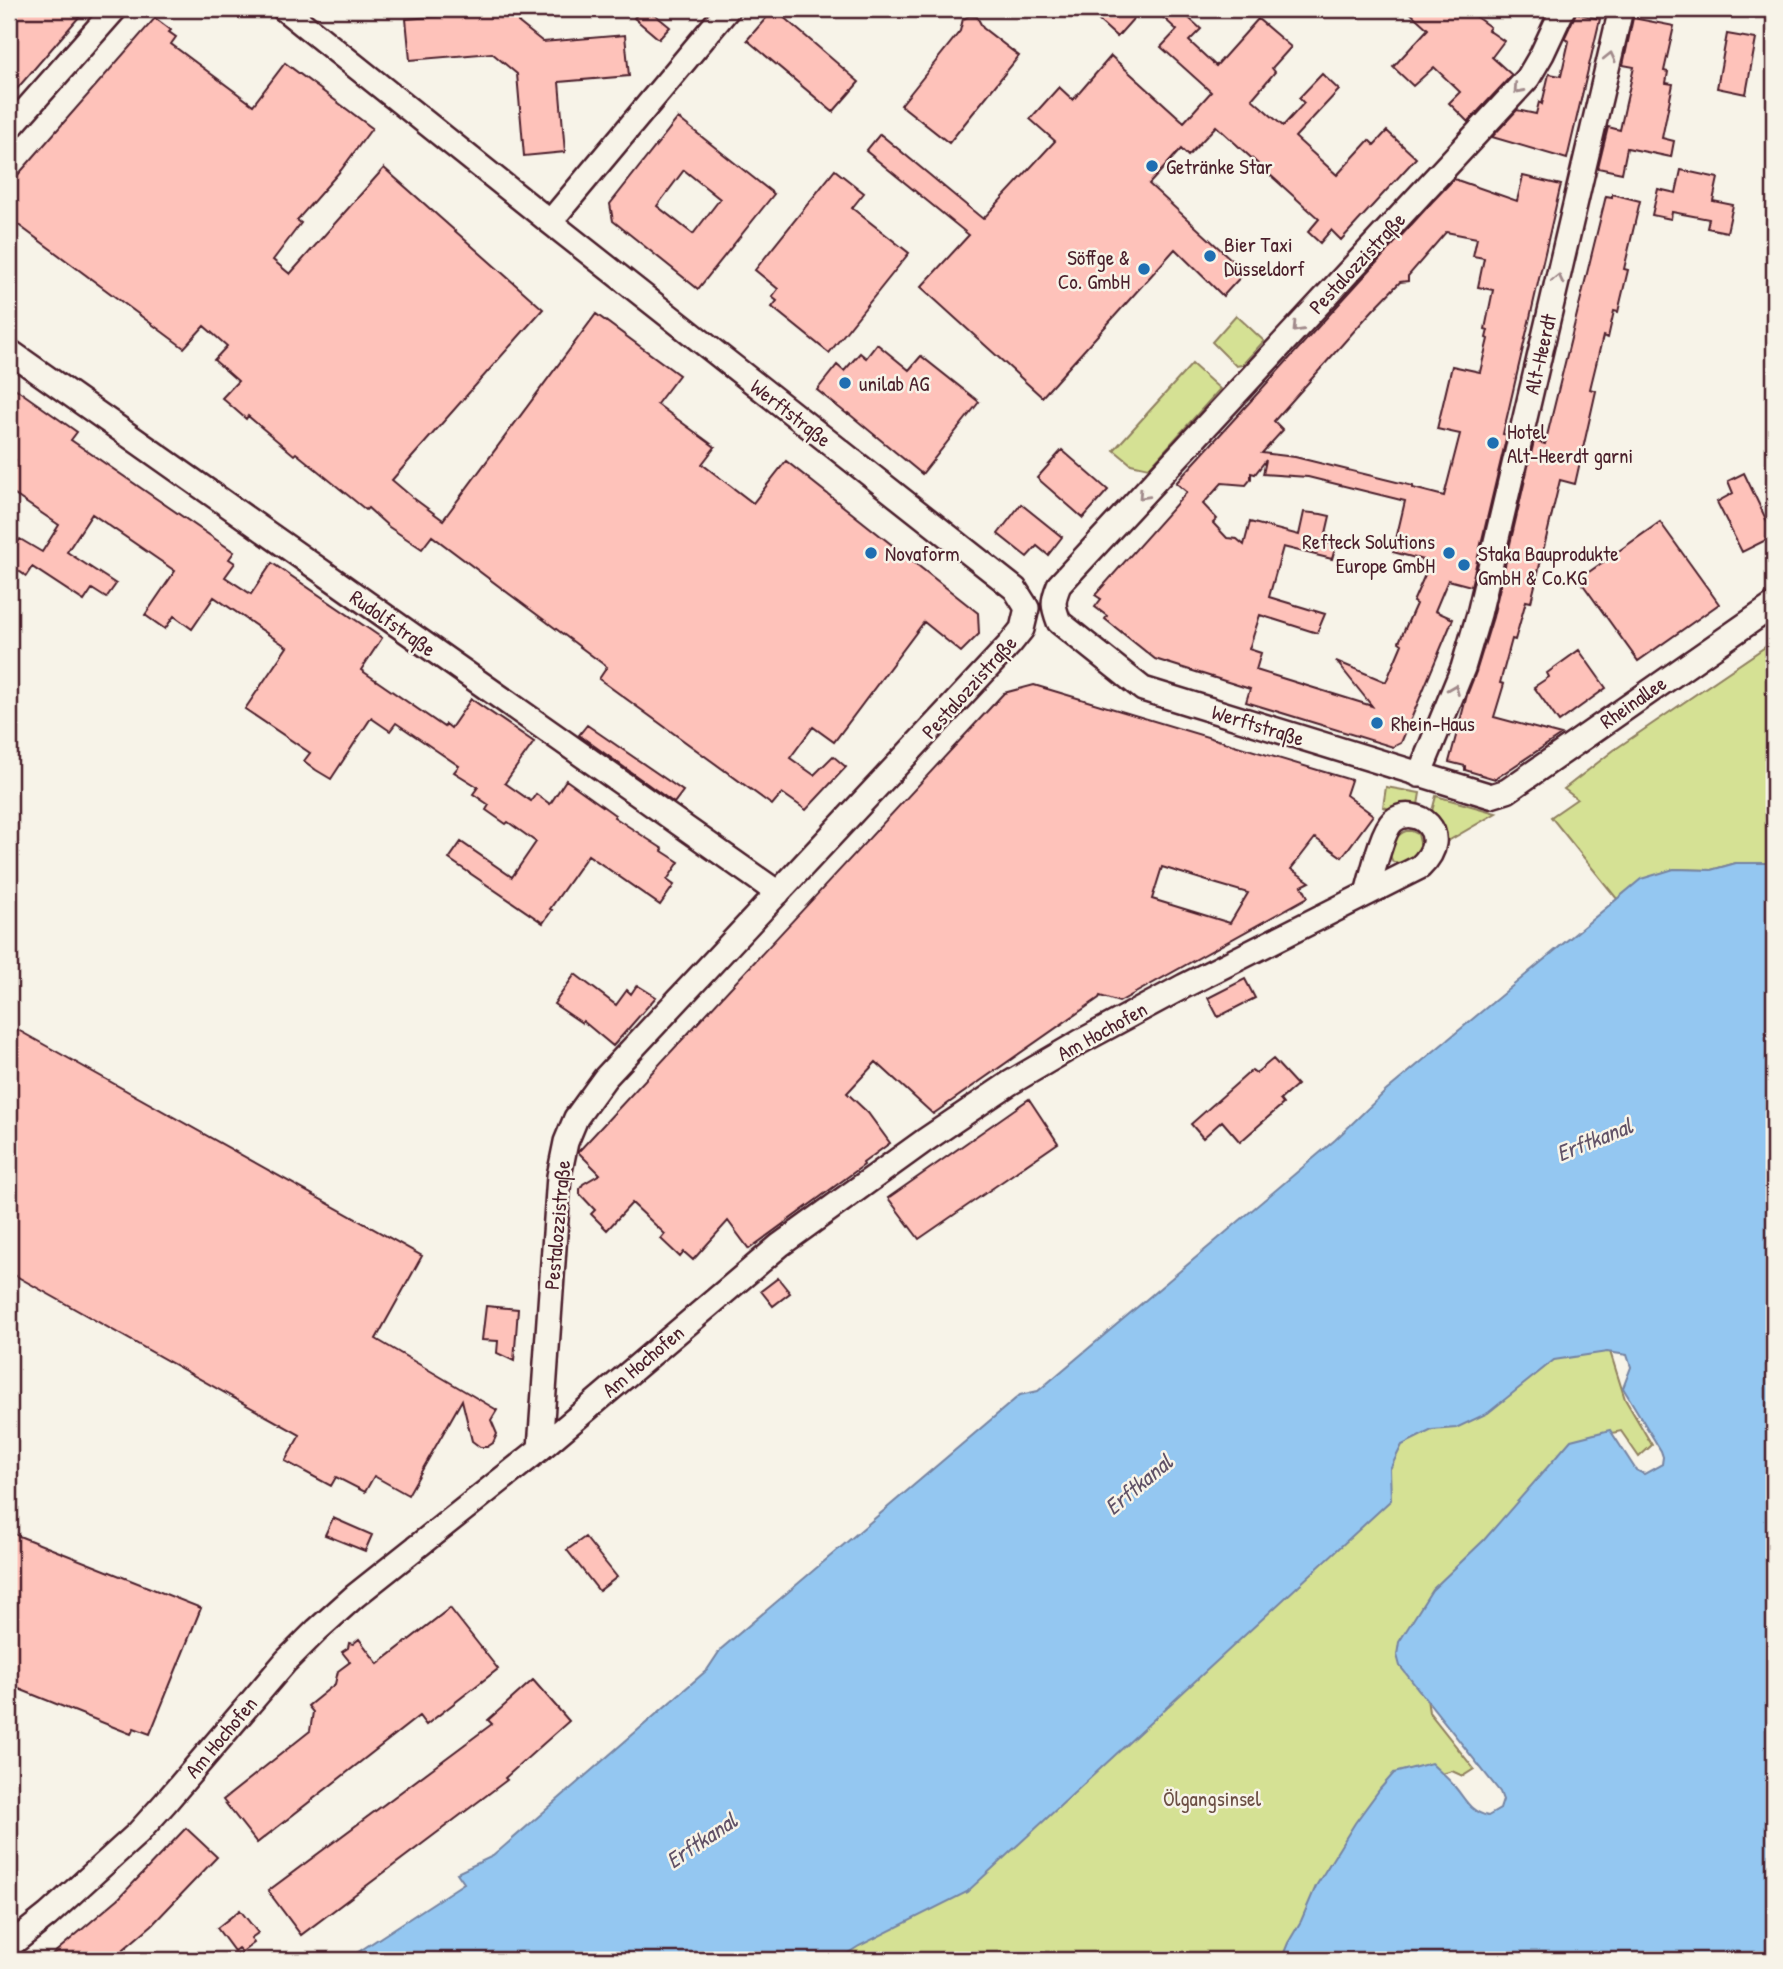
<svg xmlns="http://www.w3.org/2000/svg" width="1783" height="1969" font-family="'Patrick Hand',sans-serif">
	<style>
		.green { fill: #d5e194; stroke: #908060; stroke-width: 2 }
		.water { fill: #94c7f1; stroke: #7684a2; stroke-width: 2 }
		.building { fill: #fec2ba; stroke: #4a1f2b; stroke-width: 2; fill-rule: evenodd }
		.lines { fill: none; stroke-linecap: round; stroke-linejoin: round }
		.street-casing { stroke: #4a1f2b; stroke-width: 28 }
		.street { stroke: #f7f3e8; stroke-width: 23 }
		.oneway { stroke: #a0898a }
		.poi-dot { fill: #1f6fb2; stroke: #f7f3e8; stroke-width: 2.5 }
		.labels { text-anchor: middle; dominant-baseline: central; stroke-width: 5; stroke-linejoin: round; paint-order: stroke }
		.poi-label { font-size: 21px; fill: #4a1f2b; stroke: #f7f3e8; text-anchor: start }
		.street-label { font-size: 21px; fill: #4a1f2b; stroke: #f7f3e8 }
		.park-label { font-size: 21px; fill: #6d5045; stroke: #f7f3e8 }
		.water-label { font-size: 23px; font-style: italic; fill: #605166; stroke: #f7f3e8 }
	</style>
	<rect width="100%" height="100%" fill="#f7f3e8"/>
	<filter id="ink" filterUnits="userSpaceOnUse"><feTurbulence type="fractalNoise" baseFrequency=".0143" numOctaves="2"/><feDisplacementMap in="SourceGraphic" scale="14" xChannelSelector="R" yChannelSelector="G"/><feConvolveMatrix kernelMatrix="1 2 1 2 8 2 1 2 1" color-interpolation-filters="sRGB"/></filter>
	<g filter="url(#ink)">
		<!-- green -->
		<path class="green" d="M1236 315 1264 341 1242 365 1236 366 1212 342Z
			M1192 364 1220 389 1149 468 1131 464 1114 450Z
			M1774 641V863H1736L1711 870 1674 869 1617 899 1551 817 1577 799 1564 789 1614 750Z
			M1386 787 1420 793 1418 805 1404 804 1390 809 1383 807Z
			M1436 796 1496 813 1448 841 1444 825 1432 811Z
			M1406 831H1412L1418 834 1421 847C1417 856 1403 865 1393 862L1389 854C1393 844 1395 835 1406 831Z
			M1602 1326 1625 1399 1652 1445 1639 1457 1621 1431 1603 1435 1425 1686 1429 1712 1474 1769 1463 1776 1452 1771 1428 1778 1295 1960H775L1350 1466Z"/>
		<!-- water -->
		<path class="water" d="M1736 863H1774V1960H1281L1288 1943 1301 1921 1316 1886 1355 1823 1380 1789 1394 1773 1431 1763C1439 1771 1448 1778 1455 1787 1466 1800 1470 1812 1488 1816L1500 1809 1503 1800 1500 1792 1400 1666 1397 1655 1399 1642 1432 1590 1484 1540 1571 1440 1610 1430 1636 1470 1644 1474 1662 1464 1663 1457 1661 1451 1623 1388 1631 1367 1627 1355 1607 1352 1554 1360 1488 1413 1456 1428 1432 1430 1402 1445 1390 1469 1391 1500 967 1892 859 1946 837 1960H346L464 1883 457 1873 493 1856 707 1670 721 1649 1020 1395 1038 1391 1335 1140 1386 1091 1641 879 1674 869 1711 870Z"/>
		<!-- building -->
		<path class="building" d="M9 9H86L9 98Z
			M475 9H517L518 22 543 42 625 35 629 76 559 82 565 152 524 156 517 74 492 53 410 60 406 19 471 14Z
			M642 9H648L670 27 659 39 634 18Z
			M774 9 859 82 833 112 747 40Z
			M1086 9H1142L1117 37Z
			M1154 9H1179L1201 29 1189 41 1216 66 1258 19 1291 47 1272 68 1275 72 1252 99 1283 126 1304 103 1299 98 1322 74 1339 90 1295 137 1337 175 1369 140 1374 145 1387 131 1416 158 1341 240 1331 230 1320 243 1308 232 1319 219 1216 126 1188 156 1181 149 1149 184 1245 272 1223 296 1175 249 1042 397 921 287 969 235 866 151 880 134 983 219 1055 141 1030 119 1059 87 1073 100 1111 56 1184 122 1211 92 1161 47 1177 30Z
			M1406 9H1465L1490 27 1488 30 1504 41 1492 57 1512 75 1468 122 1449 103 1460 92 1434 67 1413 86 1393 67 1428 29Z
			M1576 13 1600 19 1567 159 1492 137 1517 110 1536 114 1539 102 1542 104 1549 74 1561 76 1569 41 1564 39Z
			M969 16 977 17 983 28 1019 56 949 143 901 105 960 31 963 19Z
			M155 18 171 30 169 32 176 37 171 44 253 105 285 63 372 128 341 170 297 220 301 223 273 260 290 274 384 168 543 309 392 480 412 497 443 520 596 314 679 375 657 404 715 447 702 464 753 503 786 461 978 613 979 634 961 652 924 622 834 742 813 727 790 758 814 775 833 756 846 767 806 810 782 793 772 805 599 679 607 667 432 536 422 549 389 527 368 508 366 510 296 453 294 455 248 416 246 419 222 398 238 381 214 360 227 346 204 326 184 348 9 218V185Z
			M1633 18 1674 26 1664 71 1668 72 1666 83 1673 84 1662 138 1674 141 1671 157 1627 148 1622 173 1598 168 1608 127 1620 130 1634 67 1623 65Z
			M1727 34 1756 39 1746 94 1717 88Z
			M678 118 774 194 698 289 613 221 610 204ZM684 170 720 199 693 234 657 206Z
			M835 170 864 193 852 208 909 253 829 353 772 307 777 301 772 297 778 289 755 270Z
			M1681 170 1718 178 1713 201 1733 205 1727 232 1707 228 1709 219 1672 212 1671 219 1652 215 1658 189 1676 193Z
			M1523 176 1561 185 1560 188 1503 434 1507 435 1471 586 1448 580 1435 611 1453 619 1401 743 1393 747 1246 702 1250 689 1155 659 1105 619 1107 616 1095 607 1101 599 1095 595 1187 492 1176 483 1432 202 1454 179 1517 201ZM1446 232 1477 238 1473 256 1484 258 1478 287 1493 290 1485 329 1488 330 1486 338 1488 339 1480 372 1452 366 1437 429 1460 434 1444 496 1413 488V486L1295 457 1262 453 1283 430 1274 421 1372 311 1400 282 1408 281V276ZM1266 460 1263 474 1308 477 1405 501 1393 552 1423 560 1421 569 1427 570 1413 602 1416 604 1399 642 1402 644 1386 682 1336 661 1372 706 1256 670 1261 653 1249 649 1260 615 1317 633 1325 614 1269 597 1283 547 1332 559 1336 545 1324 542 1330 516 1321 514 1304 512 1299 535 1250 522 1244 545 1237 539 1227 538 1213 523 1217 519 1203 504 1222 483 1246 485 1251 479V473L1255 474Z
			M1612 194 1640 201 1624 269 1628 270 1618 312 1614 311 1608 338 1603 336 1590 389 1596 391 1575 484 1560 480 1531 602 1526 601 1515 640 1512 639 1500 683 1504 684 1494 717 1561 735 1495 779 1465 770V766L1449 762 1467 695 1476 672 1493 617 1534 441 1545 444 1606 196 1612 197Z
			M877 344 909 370 921 356 979 402 922 474 848 413 847 414 817 390 837 365 844 371 860 353 866 358Z
			M9 384 77 432 71 440 234 552 229 559 235 563 225 577 251 594 272 563 382 638 361 670 444 727 446 724 451 728 471 699 534 742 505 783 531 801 536 794 550 804 566 780 615 815 614 817 663 849 662 851 679 862 667 880 674 885 660 905 588 855 550 909 552 910 543 923 449 859 461 842 512 877 536 842 508 822 506 824 486 810 489 805 473 794 478 787 454 772 459 766 396 723 390 731 371 718 331 779 316 770 304 761 310 753 245 709 287 647 214 597 192 629 174 616 165 629 145 615 175 571 92 514 67 552 116 584 106 598 92 589 84 601 32 567 26 576 9 564V556L20 539 42 552 59 525 9 491V470L15 460 9 456Z
			M1062 450 1108 490 1083 518 1037 478Z
			M1744 473 1774 536 1742 552 1717 502 1733 493 1728 481Z
			M1021 504 1062 537 1048 555 1037 546 1027 557 998 534Z
			M1660 522 1719 604 1638 661 1579 579Z
			M1579 650 1606 688 1559 722 1534 687 1549 677 1547 673Z
			M1034 685 1351 780 1346 795 1373 815 1342 857 1315 838 1291 869 1310 882 1302 886 1308 897 1119 1002 1100 996 1099 998 933 1114 876 1062 847 1093 868 1113 890 1143 863 1163 864 1165 749 1249 728 1221 693 1260 684 1252 680 1257 661 1239 665 1234 632 1203 607 1230 591 1214 595 1210 580 1194V1189L583 1184 600 1174 578 1152 1004 693ZM1162 867 1217 884 1248 893 1230 923 1152 899Z
			M587 725 683 791 674 803 579 735Z
			M575 974 616 1005 627 990 631 994 637 985 656 997 613 1046 583 1021 582 1023 554 1004Z
			M1245 979 1255 998 1218 1017 1208 998Z
			M9 1025 422 1256 376 1339 497 1410 491 1420 497 1434 493 1443 487 1447H480L472 1441 462 1400 408 1495 374 1476 365 1492 336 1477 331 1486 285 1461 300 1435 9 1272Z
			M1273 1059 1297 1085 1280 1100 1283 1104 1240 1142 1222 1121 1203 1138 1191 1124 1252 1070 1256 1073Z
			M1029 1099 1058 1143 919 1239 888 1198Z
			M778 1278 790 1293 773 1306 761 1291Z
			M486 1306 518 1309 514 1361 497 1353 498 1341 482 1340Z
			M333 1518 372 1535 365 1551 325 1535Z
			M9 1532 201 1608 150 1734 134 1728 131 1734 9 1685Z
			M585 1537 617 1577 599 1591 567 1550Z
			M450 1608 498 1669 426 1725 419 1716 257 1843 223 1800 310 1731 313 1712 308 1706 335 1684 338 1671 350 1662 342 1652 348 1648 349 1643 353 1644 359 1639 378 1664Z
			M533 1680 569 1721 505 1778 507 1780 301 1935 268 1891 492 1724 488 1720Z
			M186 1828 217 1857 152 1925 111 1960H46L119 1898Z
			M240 1910 258 1933 251 1938 254 1943 242 1952 238 1948 234 1951 217 1928Z"/>
		<g class="lines">
			<!-- street casing -->
			<g class="street-casing">
				<path id="street" d="M284 9 550 222 1015 589 1027 608
					M1563 9 1542 54 1528 78 1059 585C1052 602 1053 606 1059 622L1143 689 1491 796 1507 791 1774 605
					M9 129 115 9
					M550 222 728 9
					M9 351 778 893
					M1419 775 1463 668 1479 614 1621 9
					M540 1449 559 1176 566 1142 576 1118 605 1078 1010 644 1022 629 1027 608
					M9 1946 48 1915 138 1833 165 1803 286 1661 317 1630 355 1596 540 1449 780 1245 924 1141 1010 1083 1080 1042 1184 986 1420 867C1456 833 1415 803 1393 821 1381 832 1372 877 1367 893"/>
			</g>
			<!-- street -->
			<use href="#street" class="street"/>
		</g>
		<!-- one-way arrows -->
		<defs><path id="oneway-chevron" d="M-2-3.5L2.5 0L-2 3.5" fill="none" stroke-width="1.6" stroke-linecap="round" stroke-linejoin="round" transform="scale(1.75)"/></defs>
		<g class="oneway">
			<use href="#oneway-chevron" transform="translate(1610 57) rotate(-77)"/>
			<use href="#oneway-chevron" transform="translate(1518 89) rotate(132)"/>
			<use href="#oneway-chevron" transform="translate(1558 279) rotate(-77)"/>
			<use href="#oneway-chevron" transform="translate(1297 328) rotate(133)"/>
			<use href="#oneway-chevron" transform="translate(1143 495) rotate(133)"/>
			<use href="#oneway-chevron" transform="translate(1454 689) rotate(-68)"/>
		</g>
	</g>
	<!-- markers -->
	<g class="poi-dot">
		<circle cx="1152" cy="166" r="7"/>
		<circle cx="1210" cy="256" r="7"/>
		<circle cx="1144" cy="269" r="7"/>
		<circle cx="845" cy="383" r="7"/>
		<circle cx="1493" cy="443" r="7"/>
		<circle cx="871" cy="553" r="7"/>
		<circle cx="1449" cy="553" r="7"/>
		<circle cx="1464" cy="565" r="7"/>
		<circle cx="1377" cy="723" r="7"/>
	</g>
	<g class="labels">
		<!-- poi labels -->
		<g class="poi-label">
			<text x="1166" y="166">Getränke Star</text>
			<text x="1224" y="244">Bier Taxi<tspan x="1224" dy="24">Düsseldorf</tspan></text>
			<text x="1130" y="257" text-anchor="end">Söffge &amp;<tspan x="1130" dy="24">Co. GmbH</tspan></text>
			<text x="859" y="383">unilab AG</text>
			<text x="1507" y="431">Hotel<tspan x="1507" dy="24">Alt-Heerdt garni</tspan></text>
			<text x="1435" y="541" text-anchor="end">Refteck Solutions<tspan x="1435" dy="24">Europe GmbH</tspan></text>
			<text x="885" y="553">Novaform</text>
			<text x="1478" y="553">Staka Bauprodukte<tspan x="1478" dy="24">GmbH &amp; Co.KG</tspan></text>
			<text x="1391" y="723">Rhein-Haus</text>
		</g>
		<!-- street labels -->
		<g class="street-label">
			<text transform="translate(1357 263) rotate(-47)">Pestalozzistraße</text>
			<text transform="translate(1540 354) rotate(-77)">Alt-Heerdt</text>
			<text transform="translate(791 413) rotate(38)">Werftstraße</text>
			<text transform="translate(393 623) rotate(35)">Rudolfstraße</text>
			<text transform="translate(969 687) rotate(-48)">Pestalozzistraße</text>
			<text transform="translate(1633 702) rotate(-35)">Rheinallee</text>
			<text transform="translate(1258 725) rotate(17)">Werftstraße</text>
			<text transform="translate(1102 1031) rotate(-29)">Am Hochofen</text>
			<text transform="translate(557 1225) rotate(-85)">Pestalozzistraße</text>
			<text transform="translate(643 1361) rotate(-40)">Am Hochofen</text>
			<text transform="translate(221 1737) rotate(-50)">Am Hochofen</text>
		</g>
		<!-- park labels -->
		<g class="park-label">
			<text x="1212" y="1798">Ölgangsinsel</text>
		</g>
		<!-- water labels -->
		<g class="water-label">
			<text transform="translate(1594 1139) rotate(-22)">Erftkanal</text>
			<text transform="translate(1138 1484) rotate(-40)">Erftkanal</text>
			<text transform="translate(701 1840) rotate(-34)">Erftkanal</text>
		</g>
	</g>
	<!-- margin -->
	<rect width="1783" height="1969" fill="none" stroke="#f7f3e8" stroke-width="35"/>
	<rect x="18" y="18" width="1748" height="1934" fill="none" stroke="#4a1f2b" stroke-width="2.5" filter="url(#ink)"/>
</svg>
